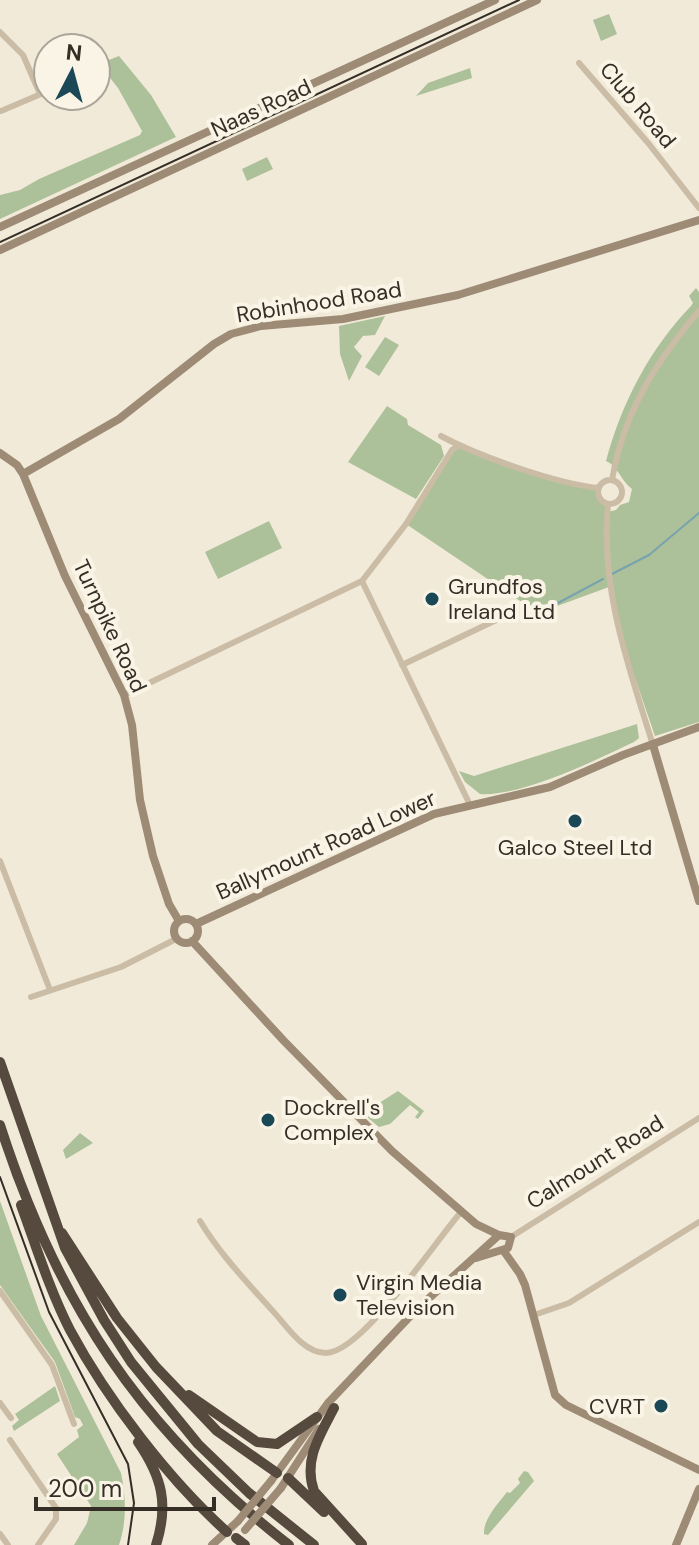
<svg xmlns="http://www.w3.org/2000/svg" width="699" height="1545" font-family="'DM Sans',sans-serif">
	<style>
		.green { fill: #acc199 }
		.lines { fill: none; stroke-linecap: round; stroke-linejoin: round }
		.stream { stroke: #77a3af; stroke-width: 2 }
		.street { stroke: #cabca5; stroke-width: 6 }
		.secondary { stroke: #9d8b76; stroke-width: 8 }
		.highway { stroke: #56493d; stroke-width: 10 }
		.tram { stroke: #352e26; stroke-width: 2 }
		.secondary-bridge { stroke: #9d8b76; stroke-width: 8 }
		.poi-dot { fill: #1b4857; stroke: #f9f4e5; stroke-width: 3 }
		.labels { text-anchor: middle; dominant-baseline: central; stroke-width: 8; stroke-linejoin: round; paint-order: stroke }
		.street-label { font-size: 22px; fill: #352e26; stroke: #f9f4e5 }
		.poi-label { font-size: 22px; fill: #352e26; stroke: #f9f4e5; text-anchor: start }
	</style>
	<rect width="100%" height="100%" fill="#f2ead9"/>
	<!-- green -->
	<path class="green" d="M609 14 617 34 601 41 593 20Z
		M119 56 151 95 176 137 0 219V195L20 190 39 179 140 135 142 131 118 88 99 64Z
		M470 68 472 78 416 96 428 83Z
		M267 157 273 169 247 181 242 169Z
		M696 288 699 292V722L655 736 624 646 609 587 538 613 406 524 458 446 547 475 599 488V496L605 503 607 512 616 510 620 505 629 502 632 489C621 481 618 466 606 461 622 402 649 350 691 306L693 303 689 296Z
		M385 316 375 335 363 336 354 347 362 356 349 381 340 354 339 326Z
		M385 337 399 345 379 376 365 367Z
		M387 406 407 419 408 425 441 445 444 456 416 499 348 462Z
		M269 521 282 548 218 579 205 552Z
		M637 724 639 738 634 742C596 760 521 797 480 794L465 782 459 771 474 776Z
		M398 1091 424 1111 418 1119 415 1117 419 1112 410 1105 390 1124 379 1127 367 1117 368 1110Z
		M80 1133 93 1143 66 1159 63 1150Z
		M0 1201 41 1316 121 1473C126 1497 127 1522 119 1545H74L87 1523 91 1506 57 1454 79 1437 77 1430 83 1425 80 1419 75 1417 55 1362 0 1285Z
		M55 1386 60 1401 14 1431 12 1426 19 1420 15 1414Z
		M524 1471 528 1472 534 1481 488 1535 484 1534C483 1519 498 1504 507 1492L510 1493 520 1483 518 1479Z"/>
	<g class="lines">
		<!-- stream -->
		<path class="stream" d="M612 574 649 555 699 513
			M541 612 603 579"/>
		<!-- street -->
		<path class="street" d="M0 32 23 55 40 94
			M579 63 649 144 699 208
			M1 111 48 91
			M441 436C478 456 557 484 599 488
			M612 480C624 412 655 363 699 311
			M598 492a12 12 0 1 1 24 0a12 12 0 1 1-24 0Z
			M608 504C600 588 628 665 653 745
			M362 581 470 805
			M402 665 515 611
			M124 695 362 581 406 524 452 450 458 446
			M0 861 50 990
			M31 997 121 967 176 939
			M200 1221C220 1254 245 1280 270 1308 285 1323 302 1353 326 1353 362 1353 437 1239 461 1212
			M511 1237 699 1118
			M0 1291 52 1365 74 1424
			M534 1315 569 1303 699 1222
			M0 1403 11 1418
			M10 1440 56 1508V1519L38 1545
			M0 1534 8 1545"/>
		<!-- secondary -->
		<path class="secondary" d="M0 227 495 0
			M0 250 537 0
			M0 453 17 465 23 474 65 576 124 695 132 725 140 800 153 856 169 904 179 921
			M23 474 119 419 214 344 231 334 261 326 343 319 458 295 699 220
			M653 745 699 901
			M174 931a12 12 0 1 1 24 0a12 12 0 1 1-24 0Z
			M196 924 434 814 550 787 623 755 699 727
			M192 941 284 1041 392 1151 476 1224 499 1235 511 1237 508 1248 476 1258
			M503 1250 520 1274 525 1285 555 1395 566 1405 699 1470
			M271 1481 328 1403 416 1310 499 1235
			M281 1488 319 1429
			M212 1545 238 1521
			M676 1545 699 1489"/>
		<!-- highway -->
		<path class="highway" d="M0 1062 65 1248 104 1320 131 1362 198 1444 249 1493 314 1545
			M0 1125C57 1303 141 1430 289 1545
			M21 1205C36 1246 50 1291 70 1330 107 1399 169 1480 227 1532
			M62 1233 117 1318 156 1367 217 1431 277 1473
			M189 1395 257 1442 277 1444 317 1417
			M334 1408C320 1435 303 1460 314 1491L362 1544
			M138 1442C162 1477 169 1504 156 1545
			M288 1478 324 1512
			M236 1538 245 1545"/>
		<!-- tram -->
		<path class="tram" d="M0 242 519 0
			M0 1177 49 1312 128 1464 134 1503 128 1545"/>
		<!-- secondary-bridge -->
		<path class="secondary-bridge" d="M238 1521 271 1481
			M245 1530 281 1488"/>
	</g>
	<!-- markers -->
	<g class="poi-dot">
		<circle cx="432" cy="599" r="8"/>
		<circle cx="575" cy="821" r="8"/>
		<circle cx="268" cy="1120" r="8"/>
		<circle cx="340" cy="1295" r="8"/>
		<circle cx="661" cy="1406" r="8"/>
	</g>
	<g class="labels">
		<!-- street labels -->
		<g class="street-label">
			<text transform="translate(638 105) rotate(50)">Club Road</text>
			<text transform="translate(261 108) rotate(-25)">Naas Road</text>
			<text transform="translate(319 302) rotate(-9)">Robinhood Road</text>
			<text transform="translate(110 626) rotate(65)">Turnpike Road</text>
			<text transform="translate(326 845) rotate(-24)">Ballymount Road Lower</text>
			<text transform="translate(595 1162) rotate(-32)">Calmount Road</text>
		</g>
		<!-- poi labels -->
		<g class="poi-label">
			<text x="448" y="586">Grundfos<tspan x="448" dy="25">Ireland Ltd</tspan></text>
			<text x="575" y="847" text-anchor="middle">Galco Steel Ltd</text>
			<text x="284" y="1107">Dockrell's<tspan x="284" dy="25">Complex</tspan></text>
			<text x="356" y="1282">Virgin Media<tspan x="356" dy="25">Television</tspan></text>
			<text x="645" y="1406" text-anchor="end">CVRT</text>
		</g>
	</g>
	<!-- north arrow -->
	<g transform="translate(72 72) rotate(6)"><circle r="38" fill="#f9f4e5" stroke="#aba599" stroke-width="2"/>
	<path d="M0-6L14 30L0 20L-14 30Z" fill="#1b4857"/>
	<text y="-12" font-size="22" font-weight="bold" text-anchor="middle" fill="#352e26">N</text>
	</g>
	<!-- scale -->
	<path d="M36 1497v12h178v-12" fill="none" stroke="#352e26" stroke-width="4"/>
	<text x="48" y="1497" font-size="24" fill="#352e26" stroke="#f9f4e5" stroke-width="6" paint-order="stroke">200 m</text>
</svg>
